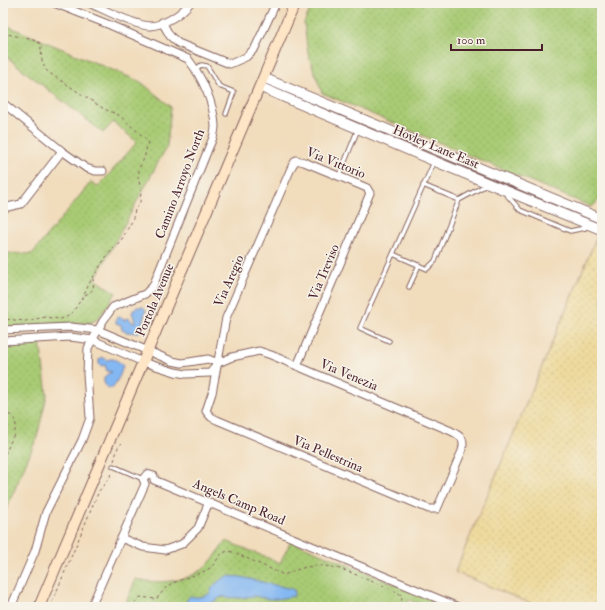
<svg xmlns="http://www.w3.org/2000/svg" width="605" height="610" font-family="'IM FELL Double Pica',serif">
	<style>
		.grass { fill: url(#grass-dots); stroke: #7a7550 }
		.sand { fill: url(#sand-dots); stroke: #9c7c64 }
		.water { fill: #84b8f2; stroke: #676c8e }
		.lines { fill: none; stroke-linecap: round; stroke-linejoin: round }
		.service-casing { stroke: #84615e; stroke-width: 5.5 }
		.minor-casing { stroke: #84615e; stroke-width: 9 }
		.tertiary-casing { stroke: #84615e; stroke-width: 11 }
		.secondary-casing { stroke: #84615e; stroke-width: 12 }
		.path { stroke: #84615e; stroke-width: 1; stroke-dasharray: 3 3; stroke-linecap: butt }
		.service { stroke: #fff; stroke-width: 3.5 }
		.minor { stroke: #fff; stroke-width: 7 }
		.tertiary { stroke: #fff; stroke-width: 9 }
		.secondary { stroke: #fde5c5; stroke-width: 10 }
		.labels { text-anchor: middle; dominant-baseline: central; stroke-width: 3; stroke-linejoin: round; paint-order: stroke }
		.street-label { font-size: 13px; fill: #4a1f2b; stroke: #f7f3e8 }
	</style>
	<defs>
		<pattern id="grass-dots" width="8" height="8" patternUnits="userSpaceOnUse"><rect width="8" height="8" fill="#a9cb74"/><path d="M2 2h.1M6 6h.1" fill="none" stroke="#93ae65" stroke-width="1.8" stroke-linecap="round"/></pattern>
		<pattern id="sand-dots" width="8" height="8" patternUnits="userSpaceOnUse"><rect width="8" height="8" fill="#eeda9e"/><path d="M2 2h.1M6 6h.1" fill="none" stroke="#cebb88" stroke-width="1.8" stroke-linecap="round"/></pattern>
	</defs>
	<rect width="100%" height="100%" fill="#f7f3e8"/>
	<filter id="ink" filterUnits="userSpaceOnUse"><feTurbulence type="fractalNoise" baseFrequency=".025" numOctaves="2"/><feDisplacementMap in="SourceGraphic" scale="8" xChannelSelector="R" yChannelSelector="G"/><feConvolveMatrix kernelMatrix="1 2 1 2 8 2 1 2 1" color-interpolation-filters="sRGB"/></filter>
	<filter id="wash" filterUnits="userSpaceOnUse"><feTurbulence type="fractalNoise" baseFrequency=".012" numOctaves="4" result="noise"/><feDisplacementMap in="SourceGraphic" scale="16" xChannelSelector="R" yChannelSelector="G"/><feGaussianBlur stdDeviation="0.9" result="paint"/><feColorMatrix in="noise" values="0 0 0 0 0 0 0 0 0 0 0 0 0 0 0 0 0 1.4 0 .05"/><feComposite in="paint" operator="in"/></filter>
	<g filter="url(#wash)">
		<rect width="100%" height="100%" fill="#f1dcbc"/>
		<!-- grass -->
		<path class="grass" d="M313 3H602V197L592 207 322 93 308 54 304 23Z
			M3 24 141 82 171 107 167 146 95 279 116 293 98 319 90 323 3 327V253L32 254 91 182 98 187 137 142 113 122 103 133 3 54Z
			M40 341 47 395 37 437 3 517V343Z
			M226 541 280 563 291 541 429 599 432 602 433 607H426L409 600 406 607H124L136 579C161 585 194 582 211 561 217 555 221 547 226 541Z"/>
		<!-- sand -->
		<path class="sand" d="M598 234 602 236V607H539L455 572Z"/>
		<!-- water -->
		<path class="water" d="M136 307H143L146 310 140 331 137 333 126 332 122 330 121 325 116 323V319L119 317 123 318 124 320 129 318 133 323 135 322 132 312Z
			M102 357 107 360C114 357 118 361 123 366L120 375 113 388H108C101 381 103 375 112 372L107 371 105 365 102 366 99 364V360Z
			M227 576 241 577 292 589 295 591 294 596 277 599H269L254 596 239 598 221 597 207 606H189L186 601 190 596C196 598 205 597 210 593 212 585 220 580 227 576Z"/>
	</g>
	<g filter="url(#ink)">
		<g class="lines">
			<!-- service casing -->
			<g class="service-casing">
				<path id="service" d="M196 69 201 65 207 66 219 86 234 92 226 114
					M339 176 358 129
					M506 194 520 210 570 231 585 228 589 226
					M459 200 488 184
					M393 254 427 269 435 261 459 200 423 185
					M409 287 419 265
					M389 341 360 328 434 162
					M113 466 143 479"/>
			</g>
			<!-- minor casing -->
			<g class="minor-casing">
				<path id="minor" d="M89 3C103 9 135 26 150 26 165 25 181 14 190 3
					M162 22 170 36 178 43 230 64 246 57 255 48 276 3
					M3 103 62 151 86 168 95 171H103
					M3 208 21 204 62 151
					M3 330 71 327 98 330 172 361 182 363 189 362 208 359 218 363
					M3 341 70 337 93 340 143 362 175 372 186 374 210 373 218 363 232 357 259 351 271 355 451 431C462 437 465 438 462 451L437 509H429L217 420 211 417 206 411 212 393 226 318 292 166 296 160 304 162 360 185 367 188 370 193 297 366
					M121 538 143 547 165 550 182 544 198 528 209 502
					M11 607 35 551 46 512 82 440 90 418 87 374 88 348 103 321 113 307 145 294 153 286 209 147C212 141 215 133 215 126 214 103 202 77 188 59L110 25 54 3
					M91 607 145 484 143 479 147 474 154 476V480L458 607"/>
			</g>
			<!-- tertiary casing -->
			<g class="tertiary-casing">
				<path id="tertiary" d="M264 78 602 219
					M260 87 434 161 602 230"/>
			</g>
			<!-- secondary casing -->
			<g class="secondary-casing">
				<path id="secondary" d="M39 607 295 3"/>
			</g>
			<!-- path -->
			<path class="path" d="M3 33 33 40 40 43C43 55 39 62 48 72L104 109 119 115 148 141 144 159 140 166 138 176 141 192 140 202 135 210 132 221 122 239 106 257 90 282 84 295 73 312 65 318 60 319 45 317 26 321 3 319
				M85 295C94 291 94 288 93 279
				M3 412C21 417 17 429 10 443 8 448 6 453 3 457
				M114 461 118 447 122 443
				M50 607 99 491 110 477 111 472
				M132 607 135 602 140 597 156 599C161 595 163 589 169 585 181 578 197 576 210 568 220 560 218 549 233 552L284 575C317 559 337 566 368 580 379 584 390 588 400 594L402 597 401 607"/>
			<!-- service -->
			<use href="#service" class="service"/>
			<!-- minor -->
			<use href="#minor" class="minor"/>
			<!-- tertiary -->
			<use href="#tertiary" class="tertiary"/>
			<!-- secondary -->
			<use href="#secondary" class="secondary"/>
		</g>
	</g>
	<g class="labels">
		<!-- street labels -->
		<g class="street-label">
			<text transform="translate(436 147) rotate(23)">Hovley Lane East</text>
			<text transform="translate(336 163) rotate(22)">Via Vittorio</text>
			<text transform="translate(180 184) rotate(-69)">Camino Arroyo North</text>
			<text transform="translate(324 272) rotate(-67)">Via Treviso</text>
			<text transform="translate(229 281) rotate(-66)">Via Aregio</text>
			<text transform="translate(155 300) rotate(-67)">Portola Avenue</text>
			<text transform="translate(349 375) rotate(23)">Via Venezia</text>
			<text transform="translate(328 454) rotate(23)">Via Pellestrina</text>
			<text transform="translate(239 502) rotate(23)">Angels Camp Road</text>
		</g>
	</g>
	<!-- margin -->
	<rect width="605" height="610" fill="none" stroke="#f7f3e8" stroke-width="16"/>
	<!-- scale -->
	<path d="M451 44v6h91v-6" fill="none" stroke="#4a1f2b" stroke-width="2"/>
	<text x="457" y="44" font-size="12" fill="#4a1f2b" stroke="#f7f3e8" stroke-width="3" paint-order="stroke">100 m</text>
</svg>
